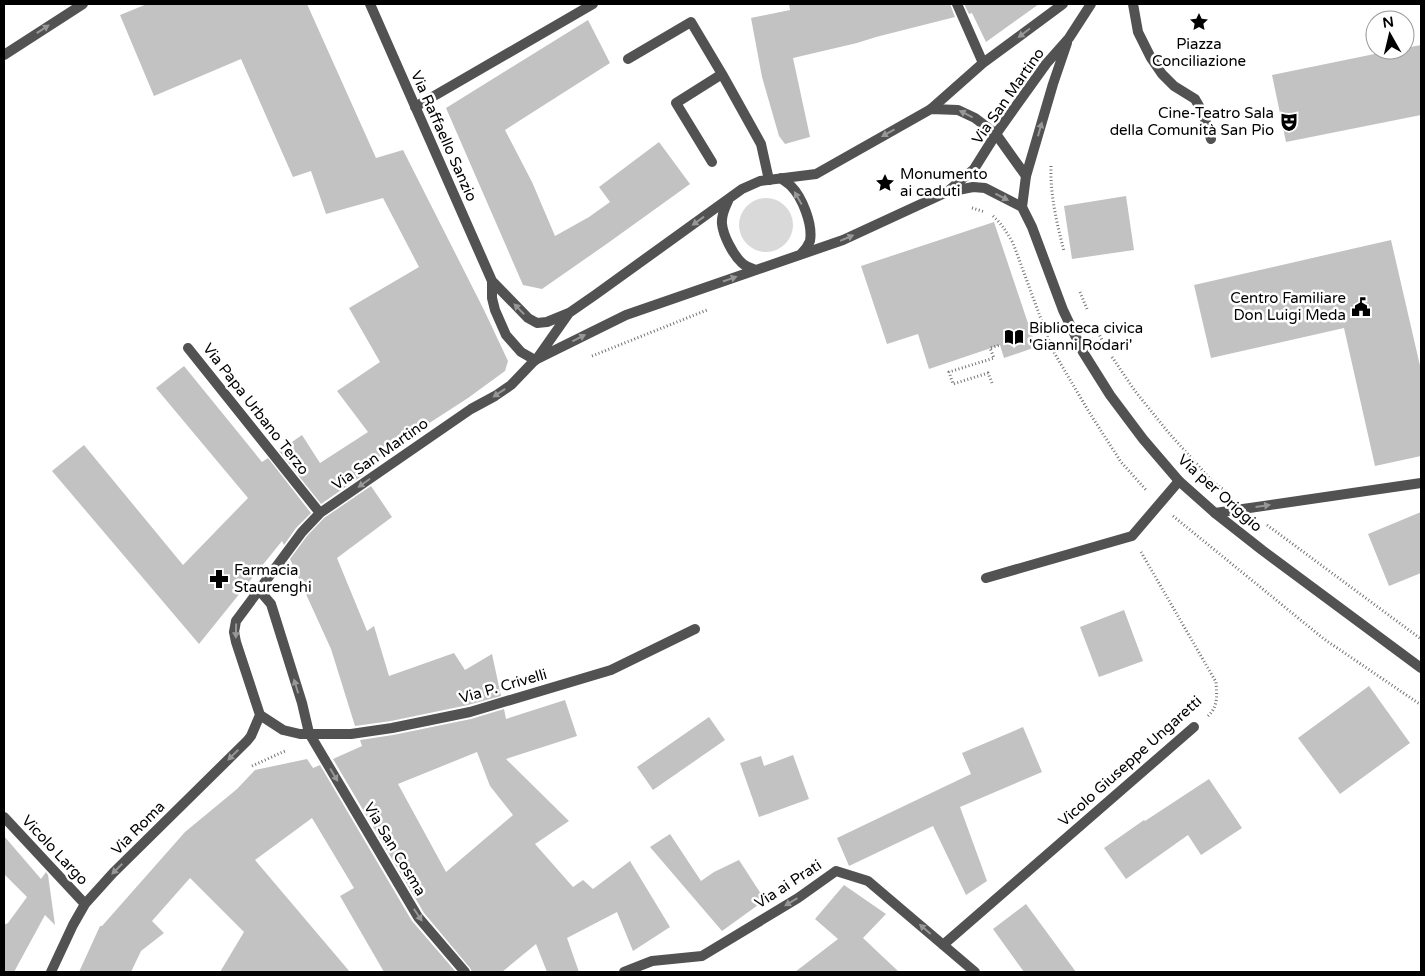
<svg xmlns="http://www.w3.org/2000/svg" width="1425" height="976" font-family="'Varela Round',sans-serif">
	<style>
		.green { fill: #d9d9d9 }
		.building { fill: #c2c2c2; fill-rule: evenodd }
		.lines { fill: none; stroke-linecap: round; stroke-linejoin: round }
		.path { stroke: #747474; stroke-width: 3; stroke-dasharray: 1 2.5; stroke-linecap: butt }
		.service { stroke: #525252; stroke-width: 10 }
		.minor { stroke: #525252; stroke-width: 10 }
		.tertiary { stroke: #525252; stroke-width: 10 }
		.oneway { fill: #979797 }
		.labels { text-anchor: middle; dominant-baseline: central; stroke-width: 5; stroke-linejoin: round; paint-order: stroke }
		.poi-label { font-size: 15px; fill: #000; stroke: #fff; text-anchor: start }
		.street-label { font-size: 15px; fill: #000; stroke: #fff }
	</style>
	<rect width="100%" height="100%" fill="#fff"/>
	<!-- green -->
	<path class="green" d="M739 225a27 27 0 1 1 54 0a27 27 0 1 1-54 0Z"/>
	<!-- building -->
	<path class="building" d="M147 4H307L376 158 403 150 484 310 508 361 505 371 468 398 417 431 360 470 363 475 321 504 279 451 302 435 320 463 368 432 337 391 380 362 349 308 419 267 383 198 326 214 311 171 293 177 241 59 154 96 120 15Z
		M789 4H950L955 17 876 37 857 43 793 58 810 137 785 144 779 136 762 77 751 18 790 10Z
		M964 4H1039L986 42 972 13 969 14Z
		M588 20 610 63 505 130 532 182 555 236 589 217 610 202 599 187 659 142 690 184 608 243 542 289 523 285 446 108Z
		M1421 45V115L1286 142 1272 75 1394 50H1405V48Z
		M1126 196 1134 250 1072 259 1064 206Z
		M994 222 1036 347 1004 358 1000 345 929 369 918 334 887 344 861 266Z
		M1391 240 1421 370V456L1375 466 1344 328 1211 358 1194 285Z
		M184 366 262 462 268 458 311 513 296 528 284 545 282 541 199 644 52 471 84 445 183 565 248 498 156 388Z
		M371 486 392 517 337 558 367 631 374 626 389 676 454 653 465 670 492 654 501 696 468 705 391 721 355 726 331 649 290 559 307 536 324 518Z
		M1421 512V573L1389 586 1368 534Z
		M1124 610 1143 661 1099 677 1080 627Z
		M1369 686 1410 743 1340 794 1298 738Z
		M565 700 577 736 506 759 569 821 535 844 573 887 583 880 593 889 630 861 670 927 633 951 617 912 567 938 579 972H547L536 944 502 972H472L470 968 424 913 333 759 362 746 360 740 393 735 471 719 504 709 506 719ZM477 752 490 786 513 815 446 872 398 784Z
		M709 717 725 740 653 790 637 767Z
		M1023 727 1042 772 960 807 987 881 966 895 933 826 849 866 837 838 971 774 962 753Z
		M793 755 809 799 759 817 740 763 761 756 764 766Z
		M307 759 313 768 320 765 412 921 456 972H384L340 896 354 888 312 818 255 860 350 972H220L244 932 190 878 152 921 164 933 141 951 131 972H79L100 926H102L185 832 237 789 255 770Z
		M1209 779 1242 828 1201 855 1188 835 1126 879 1104 848 1144 820 1145 821Z
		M670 834 701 881 714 872 739 860 765 900 722 931 650 847Z
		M4 836 41 879 46 872 48 875 55 925 45 915 14 972H4V925L8 923 27 897 4 874Z
		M844 885 886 914 863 938 899 972H795L838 939 815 919Z
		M1026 904 1076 972H1024L993 929Z"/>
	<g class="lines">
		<!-- path -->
		<path class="path" d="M1051 166C1050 195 1057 224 1064 251
			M972 208 985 212
			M993 216C1002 224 1007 233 1013 243L1052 349 1089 412 1121 462 1147 491
			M1080 292 1087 309
			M1095 326 1106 348
			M592 356 707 310
			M1112 357 1135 391 1168 432 1212 481 1225 491
			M992 383 988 373 953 384 949 372 994 358 990 348 1000 345
			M1173 516 1324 639 1421 705
			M1267 525 1421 639
			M1141 552 1216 682C1217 695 1218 707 1208 716
			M252 766 285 751"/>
		<!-- service -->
		<path class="service" d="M628 59 691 22 722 74 761 144 769 180
			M415 107 593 4
			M712 162 676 103 722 74
			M986 578 1132 536 1179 481"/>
		<!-- minor -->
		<path class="minor" d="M957 4 983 63
			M1133 4 1138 32 1151 58 1162 74 1174 86 1195 99 1203 113 1211 139
			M4 55 83 4
			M931 109 983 63 1063 4
			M996 134 1046 64 1069 38 1091 4
			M1026 176 1053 84 1067 43
			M188 348 320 513
			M535 360 511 385 495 396 471 409 320 513 302 532 236 621 234 632 236 642 260 715 283 730 300 734H351L392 728 470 712 611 670 695 629
			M1215 513 1421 483
			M259 590 271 604 302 703 309 733 418 917 465 972
			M4 817 85 904
			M943 945 1194 727
			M51 972 73 925 85 904 113 873 247 741 251 736 260 715
			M624 972 652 961 702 956 798 898 836 871 868 881 975 972"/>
		<!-- tertiary -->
		<path class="tertiary" d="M370 4 492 281 528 318 537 323 547 322 569 313 595 295 742 189 760 181 816 174 931 109 958 110 975 118 996 134 1026 176 1022 207 1032 227 1063 310 1083 352 1110 395 1143 439 1179 481 1215 513 1262 550 1421 668
			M781 178C784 181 788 183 791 186 802 197 813 224 810 241 808 246 805 250 801 254
			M948 192 973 187 985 188 1022 207
			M728 201C725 208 721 215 722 224 723 235 733 255 742 263 745 266 751 268 756 270
			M492 281V298L495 310 506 335 521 352 535 360
			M535 360 626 315 843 240 947 192 974 169 996 134
			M536 360 569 313"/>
	</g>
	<!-- one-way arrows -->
	<defs><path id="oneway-solid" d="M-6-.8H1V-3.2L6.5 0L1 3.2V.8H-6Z" transform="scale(1.25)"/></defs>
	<g class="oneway">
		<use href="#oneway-solid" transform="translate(43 29) rotate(-33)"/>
		<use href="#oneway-solid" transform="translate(1024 33) rotate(143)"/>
		<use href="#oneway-solid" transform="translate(966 114) rotate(-153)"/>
		<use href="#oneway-solid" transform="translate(1040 129) rotate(-74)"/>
		<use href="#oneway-solid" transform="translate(888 133) rotate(151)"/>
		<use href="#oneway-solid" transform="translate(1002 197) rotate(27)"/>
		<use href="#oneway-solid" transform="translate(798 198) rotate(-120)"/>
		<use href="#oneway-solid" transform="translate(698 221) rotate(144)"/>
		<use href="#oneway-solid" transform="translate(847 238) rotate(-23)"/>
		<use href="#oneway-solid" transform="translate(730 279) rotate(-19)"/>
		<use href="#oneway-solid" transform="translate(519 309) rotate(-134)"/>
		<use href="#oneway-solid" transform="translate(579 338) rotate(-27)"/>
		<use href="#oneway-solid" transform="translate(499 393) rotate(146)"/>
		<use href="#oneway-solid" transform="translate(364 483) rotate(145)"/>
		<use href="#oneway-solid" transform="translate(1263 506) rotate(-8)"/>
		<use href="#oneway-solid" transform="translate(236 631) rotate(91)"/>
		<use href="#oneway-solid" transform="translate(296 686) rotate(-107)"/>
		<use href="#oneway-solid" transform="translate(233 755) rotate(135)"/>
		<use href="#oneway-solid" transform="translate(334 775) rotate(59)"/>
		<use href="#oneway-solid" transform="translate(117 869) rotate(135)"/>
		<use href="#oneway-solid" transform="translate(791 902) rotate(149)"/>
		<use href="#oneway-solid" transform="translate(418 915) rotate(56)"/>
		<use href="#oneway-solid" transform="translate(925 929) rotate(-139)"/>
	</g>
	<!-- icons -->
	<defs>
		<g id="sight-bare" transform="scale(1.5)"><path d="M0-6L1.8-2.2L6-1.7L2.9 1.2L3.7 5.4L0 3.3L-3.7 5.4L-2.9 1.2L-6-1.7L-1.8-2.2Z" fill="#000" stroke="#fff" stroke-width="2.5" paint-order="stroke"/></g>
		<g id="theatre-bare" transform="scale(1.5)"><path d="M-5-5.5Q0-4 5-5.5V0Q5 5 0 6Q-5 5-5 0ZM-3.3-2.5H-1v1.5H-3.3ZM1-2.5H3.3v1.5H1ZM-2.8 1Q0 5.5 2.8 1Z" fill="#000" stroke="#fff" stroke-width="2.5" paint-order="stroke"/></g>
		<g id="civic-bare" transform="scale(1.5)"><path d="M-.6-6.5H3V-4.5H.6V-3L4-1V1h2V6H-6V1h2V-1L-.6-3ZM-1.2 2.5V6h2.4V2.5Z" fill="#000" stroke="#fff" stroke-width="2.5" paint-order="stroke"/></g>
		<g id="library-bare" transform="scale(1.5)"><path d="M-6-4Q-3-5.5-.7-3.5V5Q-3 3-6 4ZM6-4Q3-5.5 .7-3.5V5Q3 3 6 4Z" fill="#000" stroke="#fff" stroke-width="2.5" paint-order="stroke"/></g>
		<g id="pharmacy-bare" transform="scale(1.5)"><path d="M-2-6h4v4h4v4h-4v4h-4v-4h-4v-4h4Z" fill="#000" stroke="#fff" stroke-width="2.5" paint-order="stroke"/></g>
	</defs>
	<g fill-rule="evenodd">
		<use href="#sight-bare" x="1199" y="22"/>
		<use href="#theatre-bare" x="1289" y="122"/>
		<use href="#sight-bare" x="885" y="183"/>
		<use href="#civic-bare" x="1361" y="307"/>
		<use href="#library-bare" x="1014" y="337"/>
		<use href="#pharmacy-bare" x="219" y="579"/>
	</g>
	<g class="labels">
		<!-- poi labels -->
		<g class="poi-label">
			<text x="1199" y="44" text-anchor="middle">Piazza<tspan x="1199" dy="17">Conciliazione</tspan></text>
			<text x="1274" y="113" text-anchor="end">Cine-Teatro Sala<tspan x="1274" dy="17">della Comunità San Pio</tspan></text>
			<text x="900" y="174">Monumento<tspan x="900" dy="17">ai caduti</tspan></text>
			<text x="1346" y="298" text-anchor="end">Centro Familiare<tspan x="1346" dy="17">Don Luigi Meda</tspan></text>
			<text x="1029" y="328">Biblioteca civica<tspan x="1029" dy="17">'Gianni Rodari'</tspan></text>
			<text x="234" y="570">Farmacia<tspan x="234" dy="17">Staurenghi</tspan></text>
		</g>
		<!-- street labels -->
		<g class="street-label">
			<text transform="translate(1008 96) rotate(-55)">Via San Martino</text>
			<text transform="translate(444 136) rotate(66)">Via Raffaello Sanzio</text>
			<text transform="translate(256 409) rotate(52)">Via Papa Urbano Terzo</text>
			<text transform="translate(380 454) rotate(-35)">Via San Martino</text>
			<text transform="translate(1220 493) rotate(42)">Via per Origgio</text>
			<text transform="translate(503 686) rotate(-16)">Via P. Crivelli</text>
			<text transform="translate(1130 761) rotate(-42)">Vicolo Giuseppe Ungaretti</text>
			<text transform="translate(138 828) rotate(-45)">Via Roma</text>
			<text transform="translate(395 849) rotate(59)">Via San Cosma</text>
			<text transform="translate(55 850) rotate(47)">Vicolo Largo</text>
			<text transform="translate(788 884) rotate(-33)">Via ai Prati</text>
		</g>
	</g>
	<!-- border -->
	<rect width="1425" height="976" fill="none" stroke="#000000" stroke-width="10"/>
	<!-- north arrow -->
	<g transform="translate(1390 35) rotate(352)"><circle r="24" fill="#ffffff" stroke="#999999"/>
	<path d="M0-4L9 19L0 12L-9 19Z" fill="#000000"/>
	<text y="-8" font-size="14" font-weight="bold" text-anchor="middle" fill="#000000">N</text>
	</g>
</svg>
